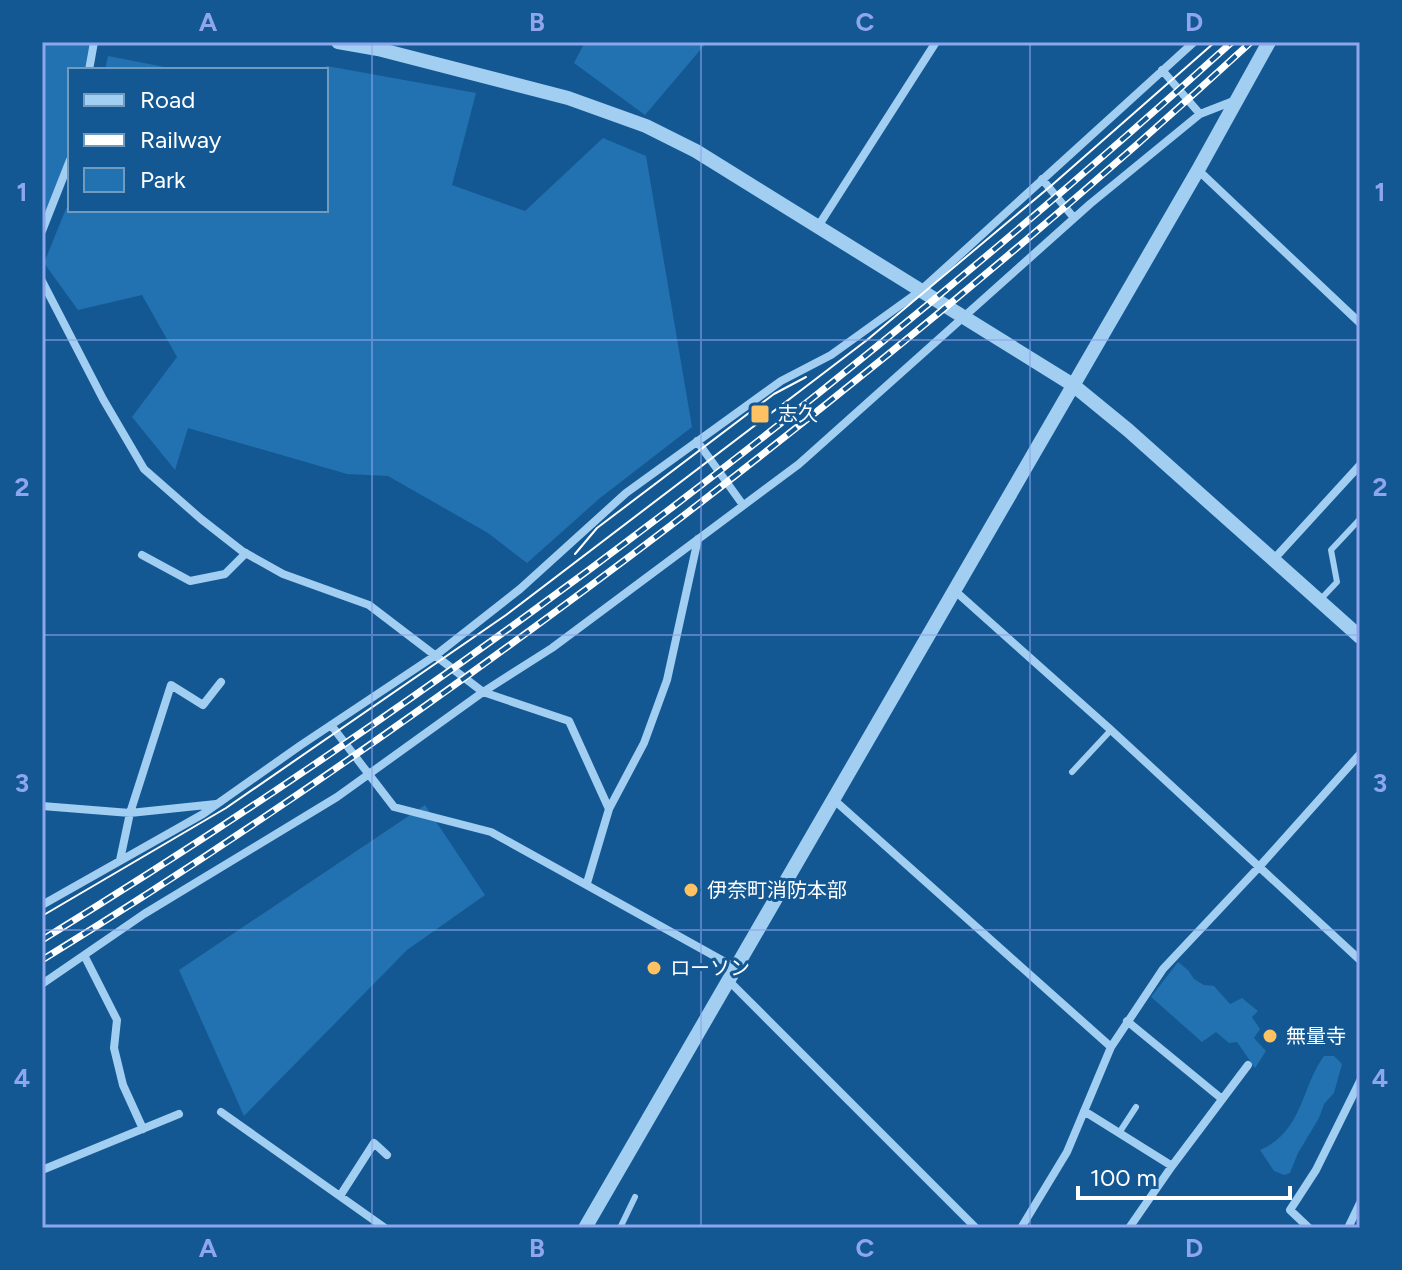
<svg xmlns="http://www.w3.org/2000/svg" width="1402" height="1270" font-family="Figtree,'Noto Sans JP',sans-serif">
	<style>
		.green { fill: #2271b1 }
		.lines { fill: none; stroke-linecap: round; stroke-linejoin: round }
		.service { stroke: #a2cef2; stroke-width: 6 }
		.minor { stroke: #a2cef2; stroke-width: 8 }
		.tertiary { stroke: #a2cef2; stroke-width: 14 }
		.tram { stroke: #fff; stroke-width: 2 }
		.rail-casing { stroke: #fff; stroke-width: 7 }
		.rail { stroke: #135893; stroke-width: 4; stroke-dasharray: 12; stroke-linecap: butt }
		.grid { fill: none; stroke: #8ea6ec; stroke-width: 2; stroke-opacity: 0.55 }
		.poi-dot { fill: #ffc263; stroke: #135893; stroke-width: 3 }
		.labels { text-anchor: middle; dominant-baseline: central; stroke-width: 6; stroke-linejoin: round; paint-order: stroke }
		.poi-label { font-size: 20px; fill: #fff; stroke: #135893; text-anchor: start }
		.neatline { fill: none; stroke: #8ea6ec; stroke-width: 3 }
		.grid-label { font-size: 26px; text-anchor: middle; font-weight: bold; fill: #8ea6ec }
	</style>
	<rect width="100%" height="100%" fill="#135893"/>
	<!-- green -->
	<path class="green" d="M42 42H90L85 70H70V152L42 222Z
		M585 42H707L645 115 574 63Z
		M108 56 180 70H105Z
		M327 66 476 93 452 185 525 211 603 138 646 156 692 427 600 498 527 563 488 533 388 476 347 474 188 428 175 470 132 417 177 357 142 295 78 310 44 263 70 199V210H326V70H318Z
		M425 805 485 895 407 950 244 1116 179 970Z
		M1178 962 1188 970 1194 979 1204 985 1214 986 1230 1004 1242 998 1258 1011 1252 1017 1260 1029 1254 1038 1266 1051 1255 1068 1237 1042 1229 1043 1216 1032 1202 1042 1151 997Z
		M1324 1056H1334L1342 1064 1334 1093 1324 1104 1319 1118 1298 1153 1290 1173 1284 1175 1274 1171 1260 1150C1303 1132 1301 1087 1324 1056Z"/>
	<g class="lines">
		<!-- service -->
		<path class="service" d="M1319 601 1337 582 1331 550 1360 519
			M1072 772 1111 730
			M1119 1133 1136 1107
			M620 1228 635 1197"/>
		<!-- minor -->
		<path class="minor" d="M89 70 94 42
			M1162 70 1200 114
			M1198 170 1360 323
			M1042 179 1074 218
			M817 228 936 42
			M42 231 70 160
			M42 281 103 399 144 469 201 519 242 551 283 574 369 605 483 692 569 721 609 809 587 883
			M697 441 743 505
			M142 555 190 581 225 574 246 553
			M1274 559 1360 465
			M954 590 1111 730 1360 960
			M331 725 394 807 491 832 736 968
			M833 799 1111 1047
			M42 806 130 813 216 804
			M609 809 644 743 667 680 698 539
			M120 860 130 813 171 685 203 705 221 682
			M42 905 203 814 301 745 436 655 520 589 626 493 781 381 831 355 920 291 1194 42
			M85 957 117 1020 114 1048 123 1085 143 1129
			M729 981 976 1228
			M42 984 144 914 337 797 483 692 552 648 799 464 1090 204 1200 114 1236 100
			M1127 1021 1222 1099
			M1084 1111 1172 1166
			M221 1112 385 1228
			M42 1170 179 1114
			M340 1196 374 1143 387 1155
			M1021 1228 1067 1152 1111 1047 1163 969 1259 867 1360 754
			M1129 1228 1172 1166 1248 1065
			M1309 1228 1290 1210 1316 1170 1360 1081
			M1348 1228 1360 1203"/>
		<!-- tertiary -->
		<path class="tertiary" d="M338 42 378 49 568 98 646 126 696 151 1073 385 1128 430 1360 637
			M585 1228 1198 170 1269 42"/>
		<!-- tram -->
		<path class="tram" d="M575 554 597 528 774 394 806 377
			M42 916 226 808 506 615 867 340 1052 185 1215 42"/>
		<!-- rail casing -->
		<g class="rail-casing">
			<path id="rail" d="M42 940C466 680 863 375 1232 42
				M42 960C259 827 467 680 670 526 870 373 1065 213 1251 42"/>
		</g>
		<!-- rail -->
		<use href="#rail" class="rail"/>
	</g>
	<!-- grid -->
	<path class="grid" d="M372 42V1228M701 42V1228M1030 42V1228M42 340H1360M42 635H1360M42 930H1360"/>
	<!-- markers -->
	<g class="poi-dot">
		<rect x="750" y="404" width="20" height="20" rx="4"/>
		<circle cx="691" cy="890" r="8"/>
		<circle cx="654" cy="968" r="8"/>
		<circle cx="1270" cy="1036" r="8"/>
	</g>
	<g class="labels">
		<!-- poi labels -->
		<g class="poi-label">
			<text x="778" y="414">志久</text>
			<text x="707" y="890">伊奈町消防本部</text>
			<text x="670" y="968">ローソン</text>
			<text x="1286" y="1036">無量寺</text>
		</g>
	</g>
	<!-- border -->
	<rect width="1402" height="1270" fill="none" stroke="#135893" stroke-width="88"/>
	<!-- legend -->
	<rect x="68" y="68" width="260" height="144" fill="#135893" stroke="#719bbe" stroke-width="2"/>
	<rect x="84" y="94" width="40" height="12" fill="#a2cef2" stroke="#719bbe" stroke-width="2"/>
	<text x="140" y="108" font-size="24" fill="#ffffff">Road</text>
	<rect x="84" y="134" width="40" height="12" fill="#ffffff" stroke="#719bbe" stroke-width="2"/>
	<text x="140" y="148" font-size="24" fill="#ffffff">Railway</text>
	<rect x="84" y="168" width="40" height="24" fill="#2271b1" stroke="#719bbe" stroke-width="2"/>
	<text x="140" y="188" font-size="24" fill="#ffffff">Park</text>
	<!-- scale -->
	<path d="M1078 1186v12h212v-12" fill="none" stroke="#ffffff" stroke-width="4"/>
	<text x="1090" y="1186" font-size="24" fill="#ffffff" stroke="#135893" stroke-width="6" paint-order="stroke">100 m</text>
	<rect x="44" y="44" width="1314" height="1182" class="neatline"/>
	<g class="grid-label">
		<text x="208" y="31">A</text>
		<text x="537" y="31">B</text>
		<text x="865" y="31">C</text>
		<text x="1194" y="31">D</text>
		<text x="22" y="201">1</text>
		<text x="1380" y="201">1</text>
		<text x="22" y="496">2</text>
		<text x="1380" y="496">2</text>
		<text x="22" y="792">3</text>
		<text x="1380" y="792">3</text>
		<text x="22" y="1087">4</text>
		<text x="1380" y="1087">4</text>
		<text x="208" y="1257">A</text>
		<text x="537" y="1257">B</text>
		<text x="865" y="1257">C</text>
		<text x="1194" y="1257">D</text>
	</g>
</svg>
